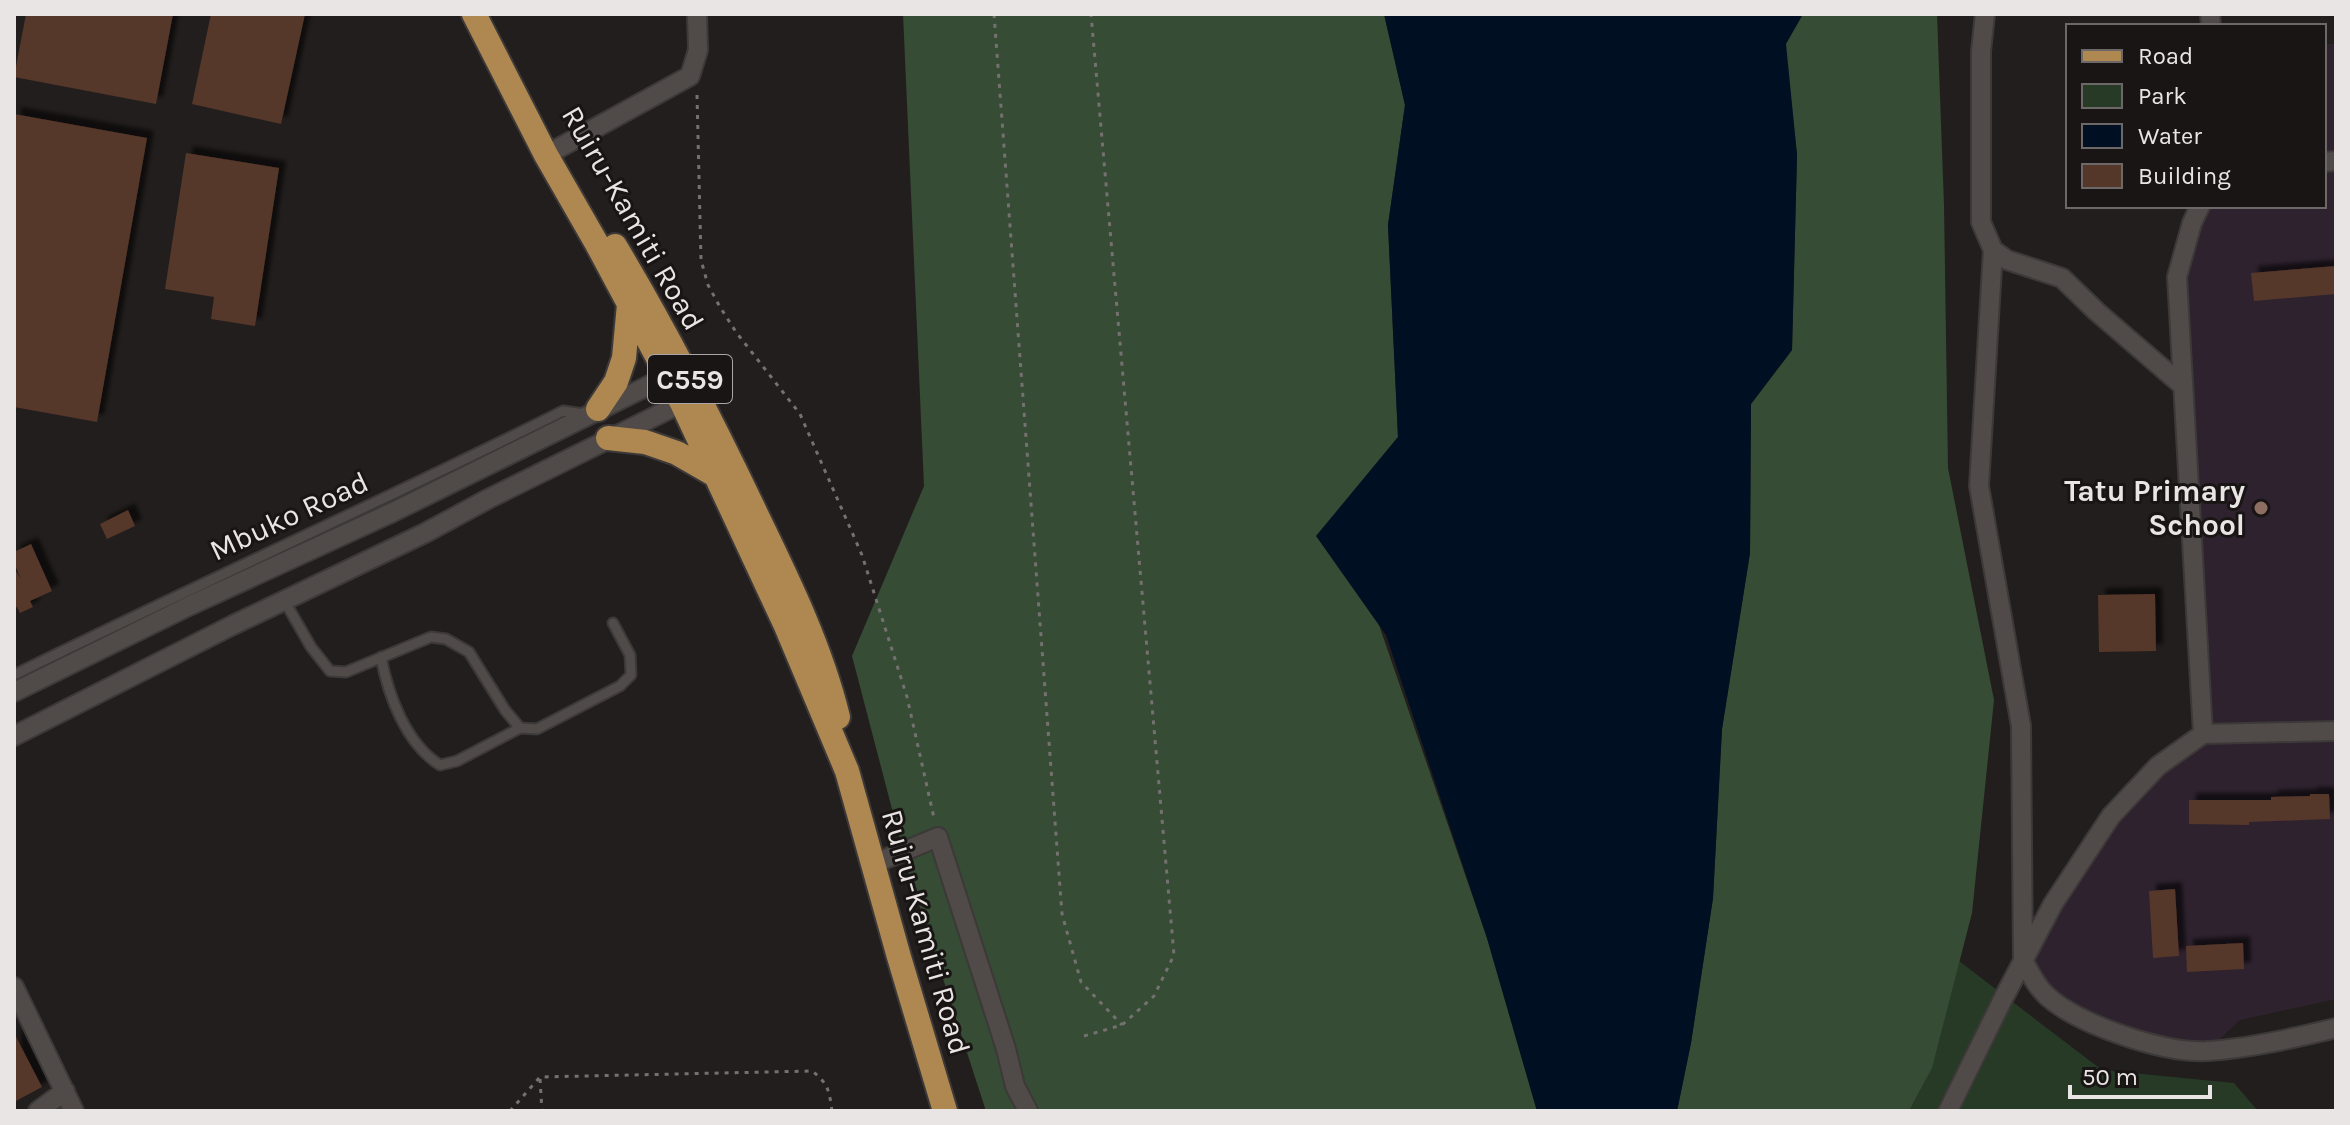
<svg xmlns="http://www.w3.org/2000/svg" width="2350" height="1125" font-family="Karla,sans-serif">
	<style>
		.education { fill: #2e222f }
		.green { fill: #263a26 }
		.forest { fill: #364c35 }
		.water { fill: #000f22 }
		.building { fill: #55372a; filter: url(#shadow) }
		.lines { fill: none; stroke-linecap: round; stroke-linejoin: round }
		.lane-casing { stroke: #3c3938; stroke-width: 13 }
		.street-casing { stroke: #3c3938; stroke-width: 22 }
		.primary-casing { stroke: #3c3938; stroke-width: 28 }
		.path { stroke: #757170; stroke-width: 3; stroke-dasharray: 4 6; stroke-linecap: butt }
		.lane { stroke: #504b49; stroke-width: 9 }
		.street { stroke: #504b49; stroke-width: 18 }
		.primary { stroke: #ae8850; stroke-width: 24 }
		.education-dot { fill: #8d6e63; stroke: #191514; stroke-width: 3 }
		.labels { text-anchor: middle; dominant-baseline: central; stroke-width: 6; stroke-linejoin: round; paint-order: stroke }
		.shield { fill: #191514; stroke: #aaa7a6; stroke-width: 2 }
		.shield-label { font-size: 28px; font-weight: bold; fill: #e8e5e4 }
		.street-label { font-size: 30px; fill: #e8e5e4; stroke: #191514 }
		.poi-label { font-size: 30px; font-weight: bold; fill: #e8e5e4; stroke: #191514; text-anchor: end }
	</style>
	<defs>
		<filter id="shadow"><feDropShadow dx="7" dy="-7" stdDeviation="2" flood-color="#0009"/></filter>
	</defs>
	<rect width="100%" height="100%" fill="#221e1d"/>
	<!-- education -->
	<path class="education" d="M2324 44H2336V999L2240 1020 2207 1051 2077 1015 2023 960 2111 816 2203 734 2172 313 2189 206H2324Z"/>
	<!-- green -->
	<path class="green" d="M1959 961 2102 1070 2234 1083 2258 1111H1909L1926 1079Z"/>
	<!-- forest -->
	<path class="forest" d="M903 14H1384L1405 105 1388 225 1398 437 1317 536 1379 625 1487 938 1537 1111H986L909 874 852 656 924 486Z
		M1803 14H1937L1944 205 1948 468 1994 700 1972 913 1932 1068 1909 1111H1677L1691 1043 1713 898 1722 729 1750 553 1751 404 1792 350 1797 155 1785 44Z"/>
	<!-- water -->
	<path class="water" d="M1384 14H1803L1786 44 1797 155 1792 350 1751 404 1750 553 1722 729 1713 898 1691 1043 1677 1111H1537L1487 938 1386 635 1316 536 1398 437 1388 225 1405 105Z"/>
	<!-- building -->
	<path class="building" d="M26 14H173L156 104 14 77Z
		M211 14H305L281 124 192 104Z
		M14 114 147 138 97 422 14 407Z
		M186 153 279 168 255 326 211 319 214 297 165 289Z
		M2336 266V294L2254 301 2251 273Z
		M128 510 135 526 107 539 100 524Z
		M31 544 52 591 30 601 33 607 20 613 17 607 14 608V568L21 579 14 563V552Z
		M2155 594 2156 651 2099 652 2098 595Z
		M2310 794H2329L2330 819 2249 822V825L2189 824V800H2271V797L2310 796Z
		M2175 889 2179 956 2153 958 2149 891Z
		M2243 943 2244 969 2187 972 2186 946Z
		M14 1033 42 1087 14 1102Z"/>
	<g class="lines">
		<!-- lane casing -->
		<g class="lane-casing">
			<path id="lane" d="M284 600 311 647 330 671 346 672 431 637 446 639 469 652 505 710 520 728 537 729 620 686 631 675 630 655 613 623
				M381 657C388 695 406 744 440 765L457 761 520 728
				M14 675C196 585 381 502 563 411L584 414"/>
		</g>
		<!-- street casing -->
		<g class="street-casing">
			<path id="street" d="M1985 14 1981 51V222L1993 250 2007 260 2062 278 2096 311 2183 386
				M2210 14 2211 26
				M546 155 690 76 698 50 697 14
				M2324 162 2336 161
				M1993 250 1979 486 2021 726 2023 960C2030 973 2036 986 2047 996 2079 1025 2165 1054 2208 1051 2251 1048 2295 1038 2336 1028
				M14 692 191 605 393 512 678 371
				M2203 734 2336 731
				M14 736 233 625 425 533 488 499 692 398
				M873 864 938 837 1006 1049 1015 1086 1028 1111
				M14 987 74 1111
				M38 1111 65 1091
				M1948 1111 2004 997 2053 904 2111 816 2158 766 2203 734 2177 277 2192 223 2200 206"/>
		</g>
		<!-- primary casing -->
		<g class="primary-casing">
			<path id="primary" d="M474 14 546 155 597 244 682 403 786 626 847 771 899 957 945 1111
				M615 246C668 334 715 427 759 520 790 584 821 648 838 717
				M598 409 616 382 624 358 629 304
				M608 438 645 442 677 453 717 476"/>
		</g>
		<!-- path -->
		<path class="path" d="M994 14 1062 914 1081 982 1122 1025
			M697 95 701 260 708 285 720 307 736 332 800 414 862 555 907 697 934 818
			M1084 1036 1122 1025 1154 996 1174 955 1091 14
			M540 1079 542 1111
			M510 1111 540 1077 812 1071C829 1084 829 1091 832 1111"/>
		<!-- lane -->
		<use href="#lane" class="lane"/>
		<!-- street -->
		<use href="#street" class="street"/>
		<!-- primary -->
		<use href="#primary" class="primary"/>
	</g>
	<!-- markers -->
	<circle class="education-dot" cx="2261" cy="508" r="8"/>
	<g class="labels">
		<!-- shield labels -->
		<rect class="shield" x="648" y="355" width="84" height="48" rx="6"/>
		<g class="shield-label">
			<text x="690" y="379">C559</text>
		</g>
		<!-- street labels -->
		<g class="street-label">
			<text transform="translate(633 218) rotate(60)">Ruiru-Kamiti Road</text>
			<text transform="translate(289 516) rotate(-25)">Mbuko Road</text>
			<text transform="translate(926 932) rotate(74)">Ruiru-Kamiti Road</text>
		</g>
		<!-- poi labels -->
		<g class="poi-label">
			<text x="2245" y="491">Tatu Primary<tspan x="2245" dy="34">School</tspan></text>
		</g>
	</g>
	<!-- border -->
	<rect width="2350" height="1125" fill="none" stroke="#e8e5e4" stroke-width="32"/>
	<!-- legend -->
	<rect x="2066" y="24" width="260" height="184" fill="#191514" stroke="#6c6867" stroke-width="2"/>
	<rect x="2082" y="50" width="40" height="12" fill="#ae8850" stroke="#6c6867" stroke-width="2"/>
	<text x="2138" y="64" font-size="24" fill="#e8e5e4">Road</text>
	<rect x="2082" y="84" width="40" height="24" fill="#263a26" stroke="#6c6867" stroke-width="2"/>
	<text x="2138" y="104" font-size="24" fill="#e8e5e4">Park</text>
	<rect x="2082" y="124" width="40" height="24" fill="#000f22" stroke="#6c6867" stroke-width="2"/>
	<text x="2138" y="144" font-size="24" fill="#e8e5e4">Water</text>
	<rect x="2082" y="164" width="40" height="24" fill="#55372a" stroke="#6c6867" stroke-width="2"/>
	<text x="2138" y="184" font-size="24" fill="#e8e5e4">Building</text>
	<!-- scale -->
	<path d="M2070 1085v12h140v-12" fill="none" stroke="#e8e5e4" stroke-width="4"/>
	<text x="2082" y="1085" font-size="24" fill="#e8e5e4" stroke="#191514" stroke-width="6" paint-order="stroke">50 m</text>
</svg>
